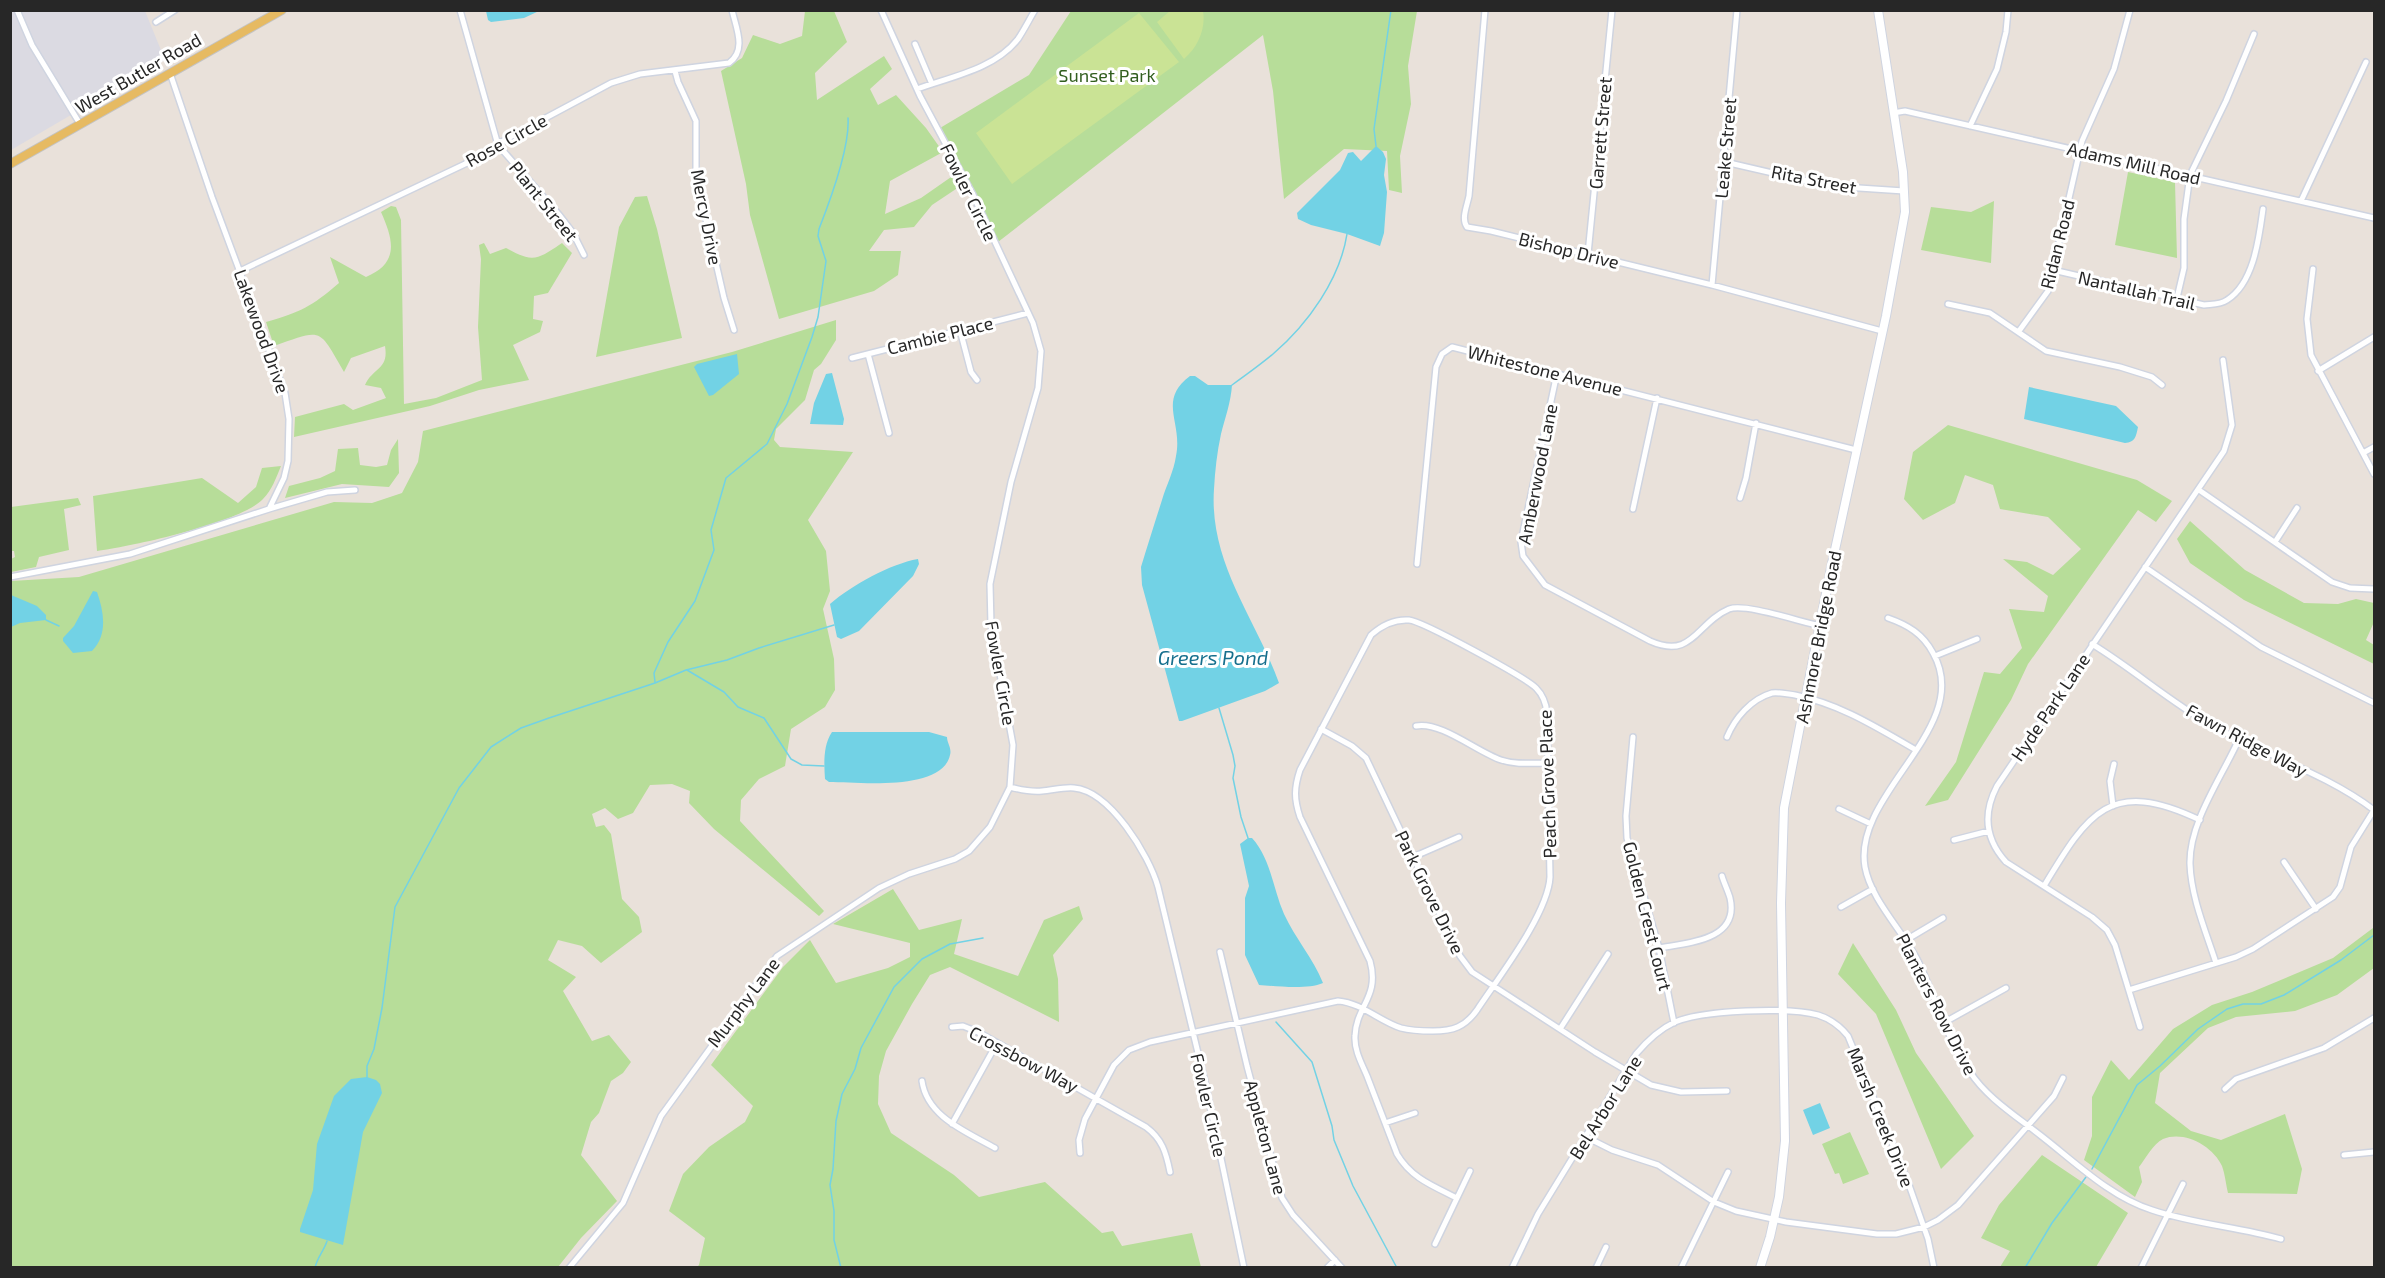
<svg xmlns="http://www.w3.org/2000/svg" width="2385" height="1278" font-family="'Exo 2',sans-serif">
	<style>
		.industrial { fill: #dbdae2 }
		.green { fill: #b7dd99 }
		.pitch { fill: #cae395 }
		.water { fill: #72d2e5 }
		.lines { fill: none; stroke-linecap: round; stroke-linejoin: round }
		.stream { stroke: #72d2e5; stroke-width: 1.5 }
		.street-casing { stroke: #cfd4e0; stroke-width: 8 }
		.secondary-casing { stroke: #cfd4e0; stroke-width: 10 }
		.primary-casing { stroke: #c3c3c3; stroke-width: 10 }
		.street { stroke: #fff; stroke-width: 5 }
		.secondary { stroke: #fff; stroke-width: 8 }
		.primary { stroke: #e6ba62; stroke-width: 8 }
		.labels { text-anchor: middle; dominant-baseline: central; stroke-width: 6; stroke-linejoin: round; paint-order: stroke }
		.street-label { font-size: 18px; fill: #272727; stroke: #fff }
		.park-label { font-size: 18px; fill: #315e1e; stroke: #fff }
		.water-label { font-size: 20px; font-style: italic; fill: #166f8d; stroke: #fff }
	</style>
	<rect width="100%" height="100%" fill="#e9e1da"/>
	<!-- industrial -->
	<path class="industrial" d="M11 11H145L165 60 11 150Z"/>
	<!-- green -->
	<path class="green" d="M805 11H834L847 42 815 73 817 100 884 56 892 69 870 89 878 105 896 95 926 128 943 152 890 181 885 214 921 198 954 175 959 187 932 205 914 227 884 230 869 251H901L898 275 874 291 779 319 750 215 746 184 721 71 742 58 753 35 780 44 802 36Z
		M1071 11H1417L1408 66 1411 104 1400 156 1402 193 1389 190 1387 151 1344 149 1284 199 1273 91 1263 35 998 242 940 128 1029 75Z
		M2128 172 2175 182 2177 258 2115 245Z
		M647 196 657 229 682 338 596 357 619 227 635 197Z
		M1994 201 1991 263 1921 250 1931 207 1971 212Z
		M391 206 396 207 401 220 404 404 436 398 482 380 478 327 481 259 479 245 484 243 490 254 506 248C533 263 537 260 562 243L572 253 548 293 534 296 533 319 543 321 540 332 513 345 529 380 479 390 430 406 294 437 295 417 344 404 353 410 386 398 381 388 365 385C373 367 389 370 385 346L351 358 344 372C318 327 323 329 274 346L266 322C301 312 311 307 339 283L330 257 366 277C399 263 394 241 381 212Z
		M836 320V340L821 364 814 370 805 400 776 429 774 440 780 447 853 452 808 520 826 551 830 591 823 609 834 659 835 690 825 707 791 729 785 766 759 779 741 800 740 821 824 911 819 916 714 829 689 803 690 791 672 784 650 785 633 813 618 819 605 808 592 814 596 827 604 825 611 834 622 899 639 917 642 932 601 963 582 946 558 940 548 960 576 977 563 991 592 1041 609 1035 631 1062 623 1073 611 1081 599 1113 591 1122 581 1155 617 1201 581 1238 558 1267 11 1268V581L79 577 334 502 372 503 402 493 418 462 423 431 732 352Z
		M1948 425 2137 480 2172 501 2156 522 2138 510 2028 664 2011 700 1948 800 1925 806 1956 762 1984 672 2000 674 2022 648 2009 609 2044 612 2048 596 2003 559 2027 562 2053 575 2081 549 2048 517 2000 509 1993 485 1965 475 1955 503 1923 520 1904 499 1913 452Z
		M398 439 399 473 389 487 342 484 285 498 289 486 320 478 335 471 338 449 358 448 360 465 376 467 387 465 391 450Z
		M281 466C276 478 272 490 263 499 240 523 133 546 97 551L93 496 202 478 238 503 256 487 262 468Z
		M78 498 81 505 64 509 69 550 39 557 36 567 11 572V559L15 557 14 551H11V507Z
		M2190 521 2245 570 2304 603 2338 604 2356 599 2374 603V622L2366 640 2374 645V664L2244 600 2190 563 2177 539Z
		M893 889 919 930 962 919 954 954 1018 976 1044 920 1079 906 1083 919 1053 955 1058 979 1059 1022 950 967 930 975 912 1004 886 1051 879 1076 878 1104 891 1133 954 1175 979 1197 1045 1182 1102 1233 1113 1231 1122 1246 1192 1233 1201 1267H697L699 1265 705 1238 669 1211 683 1174 709 1147 745 1122 753 1106 711 1065 783 967 810 940 836 983 888 968 910 957V943L833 924Z
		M2374 923V968L2337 995 2295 1011 2236 1017 2208 1028 2160 1073 2155 1103 2191 1131 2221 1140 2285 1114 2302 1169 2297 1194 2228 1193C2226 1185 2225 1174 2222 1166 2213 1146 2184 1130 2163 1139 2153 1144 2146 1158 2139 1167L2142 1182 2135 1197 2084 1160 2092 1136V1097L2111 1060 2129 1080 2173 1029 2212 1005 2252 992 2333 958 2373 928Z
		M1853 943 1896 1010 1916 1053 1974 1136 1941 1169 1876 1014 1838 974Z
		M1850 1132 1869 1174 1843 1184 1839 1173 1835 1174 1822 1144Z
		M2042 1155 2128 1213 2096 1267H2000L2010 1251 1981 1238 1999 1205Z"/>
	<!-- pitch -->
	<path class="pitch" d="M1170 11H1203C1206 29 1198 47 1184 59L1157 22Z
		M1139 13 1179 62 1012 184 976 133Z"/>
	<!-- water -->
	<path class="water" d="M486 11V10L539 11 524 18 491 22 488 20Z
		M1376 146 1383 152 1386 159 1384 175 1387 192 1384 233 1380 246 1347 234 1311 225 1298 219 1297 213 1340 170 1348 153 1353 152 1361 161Z
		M737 354 739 374 713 395 709 396 694 367 697 364Z
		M832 373 844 419 843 425 810 424 814 403 826 374Z
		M1190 376H1195L1208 385H1232C1231 402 1225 418 1221 434 1217 452 1215 471 1214 489 1209 563 1255 617 1279 683L1265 691 1182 721H1179L1142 585 1141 567C1148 544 1155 522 1162 500 1166 486 1174 471 1176 456 1183 422 1157 401 1190 376Z
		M2029 387 2116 406 2138 427C2136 437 2135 442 2125 443L2024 419Z
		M918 559 919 564 913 576 859 631 841 639 837 637 830 604C852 585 890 564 918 559Z
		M93 591 97 592C104 612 108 635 92 651L73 653 63 641V638L74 626Z
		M11 595 37 606 46 615V620L20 623 11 627Z
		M832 732H929L947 737C947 743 952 748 950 755 942 792 858 782 829 782L825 779C824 764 823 745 832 732Z
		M1248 838H1252C1271 859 1273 889 1284 914 1295 938 1313 958 1323 983 1307 990 1276 986 1259 985L1245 955V898L1249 886 1240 844Z
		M367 1077 376 1080 380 1084 382 1093 363 1132 343 1245 300 1232V1229L313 1190 317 1144 334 1096 351 1079Z
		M1820 1103 1830 1128 1813 1135 1803 1110Z"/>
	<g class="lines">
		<!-- stream -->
		<path class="stream" d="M1376 146 1374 129 1391 10
			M1232 385C1246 375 1260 365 1273 354 1308 324 1340 279 1347 234
			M46 620 59 626
			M687 670 724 692 738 707 764 718 791 759 802 765 824 766
			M655 682 654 673 668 642 695 601 714 550 711 530 726 478 767 444 787 404 812 337 818 317 826 261 818 236 819 229C830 201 850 147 848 118
			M1219 708 1233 755 1235 766 1233 778 1241 817 1248 838
			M1276 1022 1312 1062 1332 1126 1334 1140 1353 1186 1397 1268
			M367 1077V1066L374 1049 382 1008 395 907 459 788 491 747 521 728 549 718 655 683 686 670 727 660 759 648 834 625
			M2092 1169 2137 1085 2160 1066 2198 1029 2227 1009 2243 1004H2261L2284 995 2341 960 2374 935
			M315 1268C317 1257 324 1251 327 1241
			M841 1268 834 1240V1211L830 1185 833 1169 836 1121 842 1094 855 1069 861 1048 894 987 922 959 950 944 983 938
			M2025 1268 2052 1223 2086 1177"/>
		<!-- street casing -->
		<g class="street-casing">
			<path id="street" d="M17 10 32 45 80 124
				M460 10 498 145 560 216 573 233 584 255
				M1485 10 1469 196C1467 206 1461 219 1467 227L1491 231 1712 285 1882 331
				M156 22 175 10
				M915 44 932 84
				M675 71 678 82 696 121V176L724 298 734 330
				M917 89C950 77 995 69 1018 39 1024 30 1029 20 1035 10
				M1893 113 1905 111 2374 218
				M1970 126 1997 69 2006 32 2008 10
				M1725 162 1829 186 1904 191
				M2301 201 2366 62
				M1588 254 1612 10
				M2313 269 2307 319 2311 355 2374 474
				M2053 270 2204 305C2211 304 2220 305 2227 300 2254 283 2259 238 2263 209
				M240 271 465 164 510 137 611 83 640 74 729 63C747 50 736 28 732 10
				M1712 285 1737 10
				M2177 298 2184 268V219L2190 175 2226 101 2254 34
				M1948 304 1990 313 2046 351 2120 367 2152 377 2162 385
				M960 330 971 372 977 380
				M2019 331 2048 291 2082 141 2114 69 2130 10
				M868 354 889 433
				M852 358 1028 313
				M2318 371 2374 337
				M1557 373 1521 542 1523 556 1545 585 1650 641C1693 660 1696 623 1729 609 1746 603 1800 622 1821 626
				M2363 453 2374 447
				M2199 490 2332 582 2350 588 2374 589
				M1740 498 1746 478 1756 423
				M269 509 327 492 355 490
				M1633 509 1657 398
				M2275 542 2297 508
				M1417 564 1436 367 1442 354 1452 347 1856 450
				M2145 567 2261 647 2374 703
				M10 577 130 554 269 509 284 478 288 461 289 419 285 393 212 197 170 73
				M1888 618C1908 625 1923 634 1933 653 1975 727 1852 793 1865 867 1871 900 1903 931 1918 961 1935 997 1947 1039 1970 1072 1987 1098 2016 1116 2040 1135 2075 1162 2110 1197 2152 1210 2194 1224 2238 1227 2281 1239
				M2092 644C2133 669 2169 701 2211 725 2264 755 2325 773 2374 810
				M1935 656 1977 639
				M1416 726C1441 721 1477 752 1501 760 1516 765 1532 763 1548 763
				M1321 729 1352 746 1366 758 1460 956 1472 972 1595 1052 1651 1085 1681 1092 1727 1091
				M1633 737 1626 816 1627 838 1659 948 1674 1023
				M1727 737C1735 718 1751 699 1772 693 1779 692 1787 694 1795 695 1840 704 1876 727 1916 750
				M1010 787C1021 790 1031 792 1042 791 1053 790 1064 787 1074 788 1110 791 1149 855 1158 887L1205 1082 1244 1268
				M2113 806 2110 781 2114 764
				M1839 809 1871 824
				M1954 840 1989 831
				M1413 857 1459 837
				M2284 862 2316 909
				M2044 886C2088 813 2110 777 2200 820
				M1841 907 1873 889
				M1906 940 1943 918
				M1659 948C1686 943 1740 941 1730 898 1728 891 1724 883 1722 876
				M1220 952 1247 1066 1282 1198 1293 1215 1342 1268
				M2216 963C2206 932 2191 897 2190 864 2189 822 2222 777 2239 739
				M2129 990 2236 957 2253 949 2333 897 2340 887 2351 847 2374 810
				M1945 1022 2006 988
				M952 1027 963 1026 978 1032 1146 1127C1162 1139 1166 1152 1170 1172
				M2140 1027 2115 945 2107 930 2092 917 2006 862C1985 839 1983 813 1997 786L2224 451 2232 425 2223 360
				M1560 1029 1608 954
				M922 1081C927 1117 967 1132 995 1148
				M2225 1089 2236 1079 2324 1048 2374 1018
				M1385 1123 1415 1113
				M952 1124 997 1043
				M1586 1137 1612 1150 1658 1165 1714 1202 1736 1211 1786 1222 1877 1234H1896L1924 1227 1938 1220 1958 1205 2054 1096 2063 1078
				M1080 1153 1079 1140 1085 1119 1114 1065 1129 1050 1150 1042 1338 1001C1362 1003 1379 1021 1401 1028 1412 1031 1422 1031 1433 1031 1453 1031 1465 1027 1477 1010 1498 978 1548 914 1550 877L1547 713C1546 703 1543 695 1536 688 1525 677 1422 621 1409 620 1395 619 1382 625 1371 635L1300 770C1294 788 1294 799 1300 817L1370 961C1380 997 1356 1006 1355 1036 1354 1050 1362 1064 1367 1076 1377 1102 1387 1128 1397 1154 1411 1178 1433 1186 1457 1198
				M2344 1155 2374 1152
				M1435 1244 1470 1171
				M569 1268 623 1203 661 1116 777 956 879 888 909 874 955 859 969 851 990 827 1010 787 1013 745 991 625 990 584 1011 482 1038 388 1041 351 1033 323 973 195 920 96 881 10
				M1327 1268 1335 1260
				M1512 1268 1538 1214 1636 1054C1647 1041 1660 1029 1675 1022 1704 1010 1788 1007 1818 1015 1831 1019 1840 1026 1848 1036L1908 1182 1928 1239 1934 1268
				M1596 1268 1606 1247
				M1681 1268 1728 1172
				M2141 1268 2183 1184"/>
		</g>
		<!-- secondary casing -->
		<g class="secondary-casing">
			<path id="secondary" d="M1760 1268 1770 1237 1779 1197 1785 1141 1781 903 1784 808 1831 568 1886 316 1905 212 1903 172 1878 10"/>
		</g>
		<!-- primary casing -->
		<g class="primary-casing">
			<path id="primary" d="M10 164 282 10"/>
		</g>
		<!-- street -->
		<use href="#street" class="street"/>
		<!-- secondary -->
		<use href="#secondary" class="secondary"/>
		<!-- primary -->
		<use href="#primary" class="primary"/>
	</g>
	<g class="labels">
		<!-- street labels -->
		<g class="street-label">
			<text transform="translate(138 73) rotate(-30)">West Butler Road</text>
			<text transform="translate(1600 133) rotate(-85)">Garrett Street</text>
			<text transform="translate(506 140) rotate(-29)">Rose Circle</text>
			<text transform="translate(1725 148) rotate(-85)">Leake Street</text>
			<text transform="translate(2134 163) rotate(13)">Adams Mill Road</text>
			<text transform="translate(1814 179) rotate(11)">Rita Street</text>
			<text transform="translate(969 192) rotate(64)">Fowler Circle</text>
			<text transform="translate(544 201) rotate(51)">Plant Street</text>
			<text transform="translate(707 217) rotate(79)">Mercy Drive</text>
			<text transform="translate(2057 244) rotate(-76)">Ridan Road</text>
			<text transform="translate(1569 250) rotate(14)">Bishop Drive</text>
			<text transform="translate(2137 290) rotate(13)">Nantallah Trail</text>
			<text transform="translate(262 331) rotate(70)">Lakewood Drive</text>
			<text transform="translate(940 335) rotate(-14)">Cambie Place</text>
			<text transform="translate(1545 370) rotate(14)">Whitestone Avenue</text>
			<text transform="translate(1537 474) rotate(-79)">Amberwood Lane</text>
			<text transform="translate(1818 637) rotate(-79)">Ashmore Bridge Road</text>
			<text transform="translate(1001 673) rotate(80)">Fowler Circle</text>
			<text transform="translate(2050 707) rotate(-56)">Hyde Park Lane</text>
			<text transform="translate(2247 740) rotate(28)">Fawn Ridge Way</text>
			<text transform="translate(1547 784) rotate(-92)">Peach Grove Place</text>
			<text transform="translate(1430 892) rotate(64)">Park Grove Drive</text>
			<text transform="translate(1648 916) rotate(76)">Golden Crest Court</text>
			<text transform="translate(743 1002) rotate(-53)">Murphy Lane</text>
			<text transform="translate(1937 1004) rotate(63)">Planters Row Drive</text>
			<text transform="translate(1024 1059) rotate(28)">Crossbow Way</text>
			<text transform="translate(1209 1105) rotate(77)">Fowler Circle</text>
			<text transform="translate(1605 1107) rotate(-58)">Bel Arbor Lane</text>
			<text transform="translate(1881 1117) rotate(68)">Marsh Creek Drive</text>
			<text transform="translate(1266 1137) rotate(75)">Appleton Lane</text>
		</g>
		<!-- park labels -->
		<g class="park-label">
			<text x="1107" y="75">Sunset Park</text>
		</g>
		<!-- water labels -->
		<g class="water-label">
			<text x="1213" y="657">Greers Pond</text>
		</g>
	</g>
	<!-- border -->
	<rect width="2385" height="1278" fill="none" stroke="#272727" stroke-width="24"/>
</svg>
